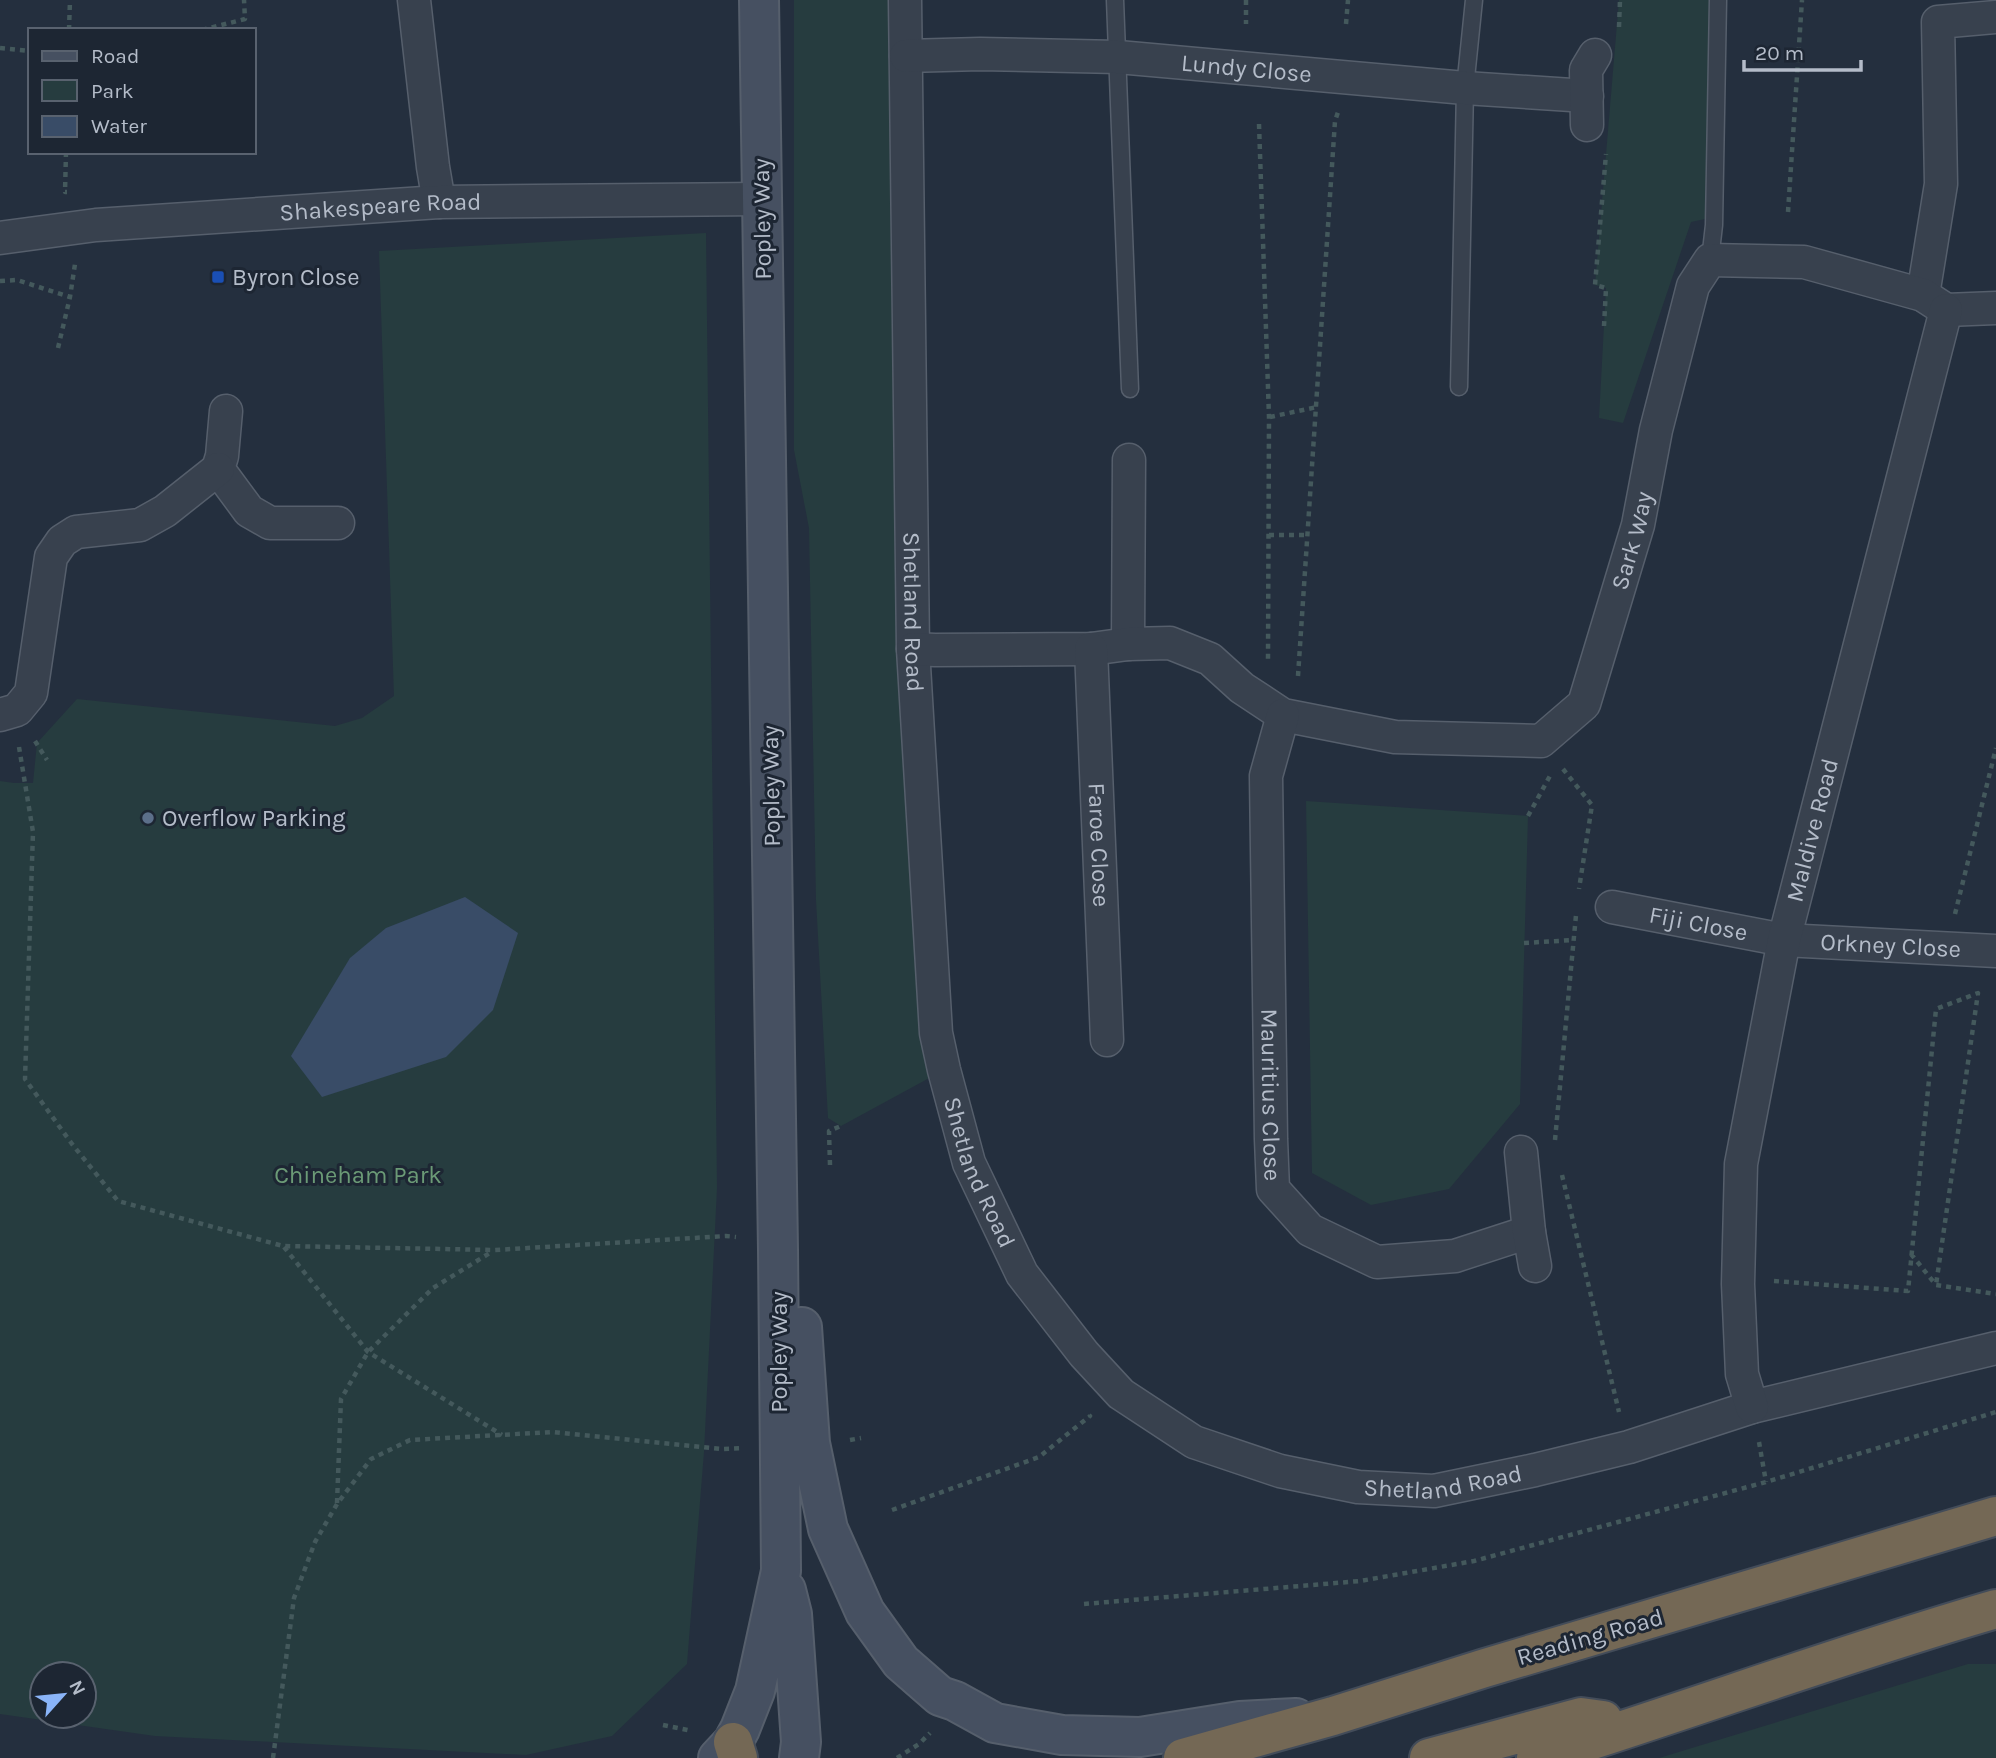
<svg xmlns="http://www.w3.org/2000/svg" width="1996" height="1758" font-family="Karla,sans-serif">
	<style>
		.green { fill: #263c3f; fill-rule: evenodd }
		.water { fill: #394c67 }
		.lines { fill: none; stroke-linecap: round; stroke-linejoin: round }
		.lane-casing { stroke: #565f6c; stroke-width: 19 }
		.street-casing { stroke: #565f6c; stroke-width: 35 }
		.secondary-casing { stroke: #565f6c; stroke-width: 42 }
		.highway-casing { stroke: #434c59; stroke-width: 42 }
		.path { stroke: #44595c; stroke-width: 4.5; stroke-dasharray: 5 5; stroke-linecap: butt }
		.lane { stroke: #38414e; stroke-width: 16 }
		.street { stroke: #38414e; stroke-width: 32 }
		.secondary { stroke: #465061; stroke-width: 38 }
		.highway { stroke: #746855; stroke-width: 38 }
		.transit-dot { fill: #1a4fb4; stroke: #1d2633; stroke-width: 2.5 }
		.service-dot { fill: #5c6f8a; stroke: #1d2633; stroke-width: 2.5 }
		.labels { text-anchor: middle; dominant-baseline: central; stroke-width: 6; stroke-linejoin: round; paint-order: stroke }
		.street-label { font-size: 24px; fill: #b4bcc9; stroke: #1d2633 }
		.poi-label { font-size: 24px; fill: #b4bcc9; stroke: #1d2633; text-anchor: start }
		.park-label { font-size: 24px; fill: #6b9a76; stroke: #1d2633 }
	</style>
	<rect width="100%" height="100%" fill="#242f3e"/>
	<!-- green -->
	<path class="green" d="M794 0H905L944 1070 841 1126 828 1118 816 900 809 528 794 450Z
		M1619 0H1722L1714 217 1691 222 1623 423 1599 418 1606 288 1595 285Z
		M706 233 717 1188 704 1452 687 1664 612 1736 526 1755 155 1736 0 1714V781L14 783H33L37 743 77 699 335 726 362 718 394 696 379 251ZM42 1674H84V1716H42Z
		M1306 801 1528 816 1520 1104 1449 1189 1371 1205 1312 1173Z
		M1968 1664H1996V1758H1659Z"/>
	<!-- water -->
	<path class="water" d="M465 897 518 933 493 1010 446 1057 322 1097 291 1056 350 958 386 928Z"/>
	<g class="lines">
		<!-- lane casing -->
		<g class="lane-casing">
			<path id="lane" d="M1115 0 1130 389
				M1710 260 1714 225 1718 0
				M1459 387 1465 88 1474 0"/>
		</g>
		<!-- street casing -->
		<g class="street-casing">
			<g id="street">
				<path d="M414 0 433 167 439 202"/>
				<path id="s1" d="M905 0 913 649 936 1033 944 1070 969 1163 1022 1274 1084 1354 1121 1394 1194 1442 1280 1471 1358 1487 1434 1491 1535 1470 1629 1447 1752 1407 1996 1348"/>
				<path id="s2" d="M906 56 980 54 1118 57 1465 88 1587 96"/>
				<path d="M1587 125 1586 70 1595 55"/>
				<path id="s3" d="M0 238 96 225 439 202 761 199"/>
				<path d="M1923 295 1941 184 1938 22 1996 17"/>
				<path d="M1946 310 1996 308"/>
				<path d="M226 411 222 456 218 469 249 511 270 523H338"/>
				<path d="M1128 644 1129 460"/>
				<path id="s4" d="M913 649 935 650 1091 649 1128 644 1170 643 1210 659 1242 688 1283 715 1395 737 1541 741 1584 704 1638 525 1656 430 1693 286 1710 260 1804 262 1923 295 1946 310"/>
				<path id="s5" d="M1091 649 1107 1040"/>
				<path d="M0 715 17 710 31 693 51 557 62 541 76 532 140 525 165 511 218 469"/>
				<path id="s6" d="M1283 715 1266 776 1271 1139 1273 1189 1310 1230 1377 1262 1455 1256 1529 1232"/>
				<path id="s7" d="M1612 907 1784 940 1996 951"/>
				<path d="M1521 1152 1529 1232 1535 1266"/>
				<path id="s8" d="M1752 1407 1742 1374 1738 1284 1741 1164 1784 940 1946 310"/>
			</g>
		</g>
		<!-- secondary casing -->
		<g class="secondary-casing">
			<path id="secondary" d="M802 1327 810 1443 828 1529 865 1612 901 1662 940 1696 955 1701 995 1723 1062 1735 1140 1737 1240 1721 1296 1718
				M786 1590 792 1614 801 1742 799 1758
				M718 1758 733 1742 740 1729 755 1691 781 1571 778 1250 759 0"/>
		</g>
		<!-- highway casing -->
		<g class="highway-casing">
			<path id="highway" d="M733 1742 738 1758
				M1183 1758 1333 1716 1485 1668 1996 1516
				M1429 1758 1581 1717 1603 1720
				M1536 1758C1690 1710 1841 1654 1996 1609"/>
		</g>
		<!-- path -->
		<path class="path" d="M1246 0V24
			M1346 24 1348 0
			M1619 27 1620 0
			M69 30 70 0
			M202 30 245 19 244 0
			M0 48 30 51
			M1259 124 1269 417 1268 661
			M66 152 65 192H67
			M1788 212 1802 0
			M0 281 17 280 70 297
			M1604 326 1606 288 1595 285 1606 154
			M58 348 70 297 75 264
			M1270 417 1317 407
			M1269 535H1308
			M1298 676 1335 121 1338 112
			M35 741 47 760
			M19 747 33 832 25 1079 72 1144 118 1201 283 1246 495 1250 726 1236 736 1237
			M1563 769 1592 805 1579 889
			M1528 816 1551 774
			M1955 914 1996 748
			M1524 943 1574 940
			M1555 1140 1576 915
			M830 1165 829 1131 841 1126
			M1562 1175 1619 1412
			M284 1247 368 1352 502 1435
			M1911 1254 1936 1285 1996 1294
			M1774 1281 1908 1291 1936 1009 1978 993 1936 1285
			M850 1440 861 1438
			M1759 1442 1766 1482
			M337 1503 341 1399 368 1352 433 1288 493 1251
			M892 1510 1039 1457 1090 1416 1089 1415
			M1084 1604 1360 1581 1474 1561 1766 1482 1996 1412
			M663 1725 692 1731
			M273 1758 294 1598 315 1542 337 1504 371 1459 410 1440 553 1432 722 1449 743 1448
			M897 1758 919 1744 930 1733"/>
		<!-- lane -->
		<use href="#lane" class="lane"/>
		<!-- street -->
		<use href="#street" class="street"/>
		<!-- secondary -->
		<use href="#secondary" class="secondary"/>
		<!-- highway -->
		<use href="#highway" class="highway"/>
	</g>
	<!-- markers -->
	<rect class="transit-dot" x="211" y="270" width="14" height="14" rx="3.5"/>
	<circle class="service-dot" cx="148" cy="818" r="7"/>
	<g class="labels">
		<!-- street labels -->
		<g class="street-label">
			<text stroke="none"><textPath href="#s2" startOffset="341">Lundy Close</textPath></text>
			<text stroke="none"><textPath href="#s3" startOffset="382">Shakespeare Road</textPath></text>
			<text transform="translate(762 219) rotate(-91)">Popley Way</text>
			<text stroke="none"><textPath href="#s4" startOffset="880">Sark Way</textPath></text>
			<text stroke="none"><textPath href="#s1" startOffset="612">Shetland Road</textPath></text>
			<text transform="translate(771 786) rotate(-91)">Popley Way</text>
			<text stroke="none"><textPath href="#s8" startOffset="586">Maldive Road</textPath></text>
			<text stroke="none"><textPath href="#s5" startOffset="196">Faroe Close</textPath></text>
			<text stroke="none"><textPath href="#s7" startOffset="88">Fiji Close</textPath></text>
			<text stroke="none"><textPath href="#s7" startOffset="282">Orkney Close</textPath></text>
			<text stroke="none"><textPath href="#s6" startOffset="382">Mauritius Close</textPath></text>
			<text stroke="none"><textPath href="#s1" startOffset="1180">Shetland Road</textPath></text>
			<text transform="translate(779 1352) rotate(-90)">Popley Way</text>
			<text stroke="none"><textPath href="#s1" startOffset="1790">Shetland Road</textPath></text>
			<text transform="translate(1590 1637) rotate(-16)">Reading Road</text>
		</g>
		<!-- poi labels -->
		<g class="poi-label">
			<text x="232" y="277">Byron Close</text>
			<text x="162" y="818">Overflow Parking</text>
		</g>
		<!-- park labels -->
		<g class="park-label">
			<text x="358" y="1175">Chineham Park</text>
		</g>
	</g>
	<!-- legend -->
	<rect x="28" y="28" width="228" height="126" fill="#1d2633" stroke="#59626f" stroke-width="2"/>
	<rect x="42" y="51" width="35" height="10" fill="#465061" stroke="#59626f" stroke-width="2"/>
	<text x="91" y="63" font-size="21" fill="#b4bcc9">Road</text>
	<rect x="42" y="80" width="35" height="21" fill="#263c3f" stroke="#59626f" stroke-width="2"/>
	<text x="91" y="98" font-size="21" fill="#b4bcc9">Park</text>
	<rect x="42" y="116" width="35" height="21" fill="#394c67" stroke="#59626f" stroke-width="2"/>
	<text x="91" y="133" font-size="21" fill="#b4bcc9">Water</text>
	<!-- north arrow -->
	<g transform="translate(63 1695) rotate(63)"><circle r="33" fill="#1d2633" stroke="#59626f" stroke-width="2"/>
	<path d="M0-5L12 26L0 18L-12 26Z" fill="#8ab4f8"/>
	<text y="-10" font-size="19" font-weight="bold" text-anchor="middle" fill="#b4bcc9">N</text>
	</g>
	<!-- scale -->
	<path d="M1744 60v10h117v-10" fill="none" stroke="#b4bcc9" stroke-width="3.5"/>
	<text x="1755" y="60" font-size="21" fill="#b4bcc9" stroke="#1d2633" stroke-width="5" paint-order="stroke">20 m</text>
</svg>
